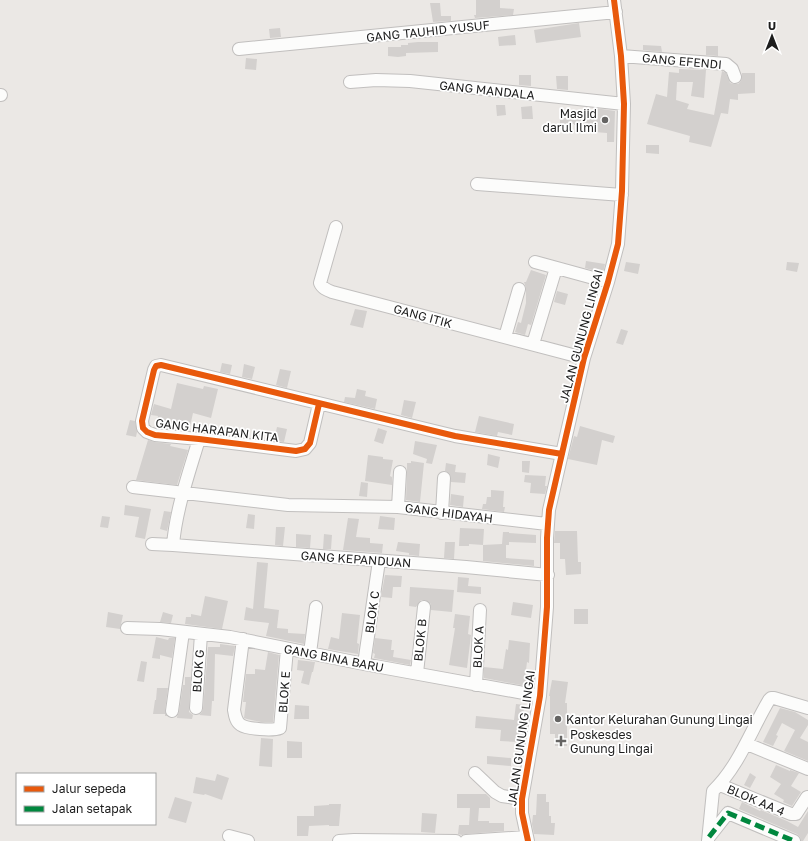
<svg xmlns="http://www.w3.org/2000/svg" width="808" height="841" font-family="'Golos Text',sans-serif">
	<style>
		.building { fill: #d3d0ce }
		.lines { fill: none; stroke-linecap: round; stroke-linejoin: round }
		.minor-casing { stroke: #c1bfbe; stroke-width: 14 }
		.minor { stroke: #fcfcfb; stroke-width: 12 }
		.quiet { stroke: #00873e; stroke-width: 5; stroke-dasharray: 10 5; stroke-linecap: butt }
		.cycleway-casing { stroke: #fff; stroke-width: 8 }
		.cycleway { stroke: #e8590c; stroke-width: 6 }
		.poi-dot { fill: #656463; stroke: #fff; stroke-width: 1.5 }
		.labels { text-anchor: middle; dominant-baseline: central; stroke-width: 3.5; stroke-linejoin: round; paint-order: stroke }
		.street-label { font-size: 12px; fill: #1d1d1d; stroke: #fff }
		.poi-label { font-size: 12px; fill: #1d1d1d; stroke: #fff; text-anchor: start }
	</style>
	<rect width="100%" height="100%" fill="#ebe8e5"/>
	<!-- building -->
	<path class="building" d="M476 0H500V8L514 9 513 15 475 18 474 15H476Z
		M430 3H440L441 16H451V21L433 22Z
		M579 23 581 37 536 43 534 30Z
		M280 28 281 37 270 38 269 29Z
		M515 35 516 45 499 46 498 37Z
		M418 42H438V52L406 53V56L398 57 388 56V47H401V45H408V43Z
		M643 45 661 46 662 52 643 50Z
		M706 46H718V56L706 55Z
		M246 58 257 59 256 70 245 69Z
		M679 69 706 70 704 98 691 96 693 82H677L676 100 689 104 687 109 714 115 722 71 726 73 730 83 734 84H738L741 81 742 78V73H755V93L738 94V100L730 99 728 114 721 113 711 147 689 142 690 136 647 124 656 94 667 97 669 72 679 73Z
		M519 75H531V86L519 85Z
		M556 76H568V90L557 89Z
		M496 105H505L506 115 497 116Z
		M532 106 533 119H522L521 107Z
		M595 108 615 111 614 142H607V133L595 132V127H584V125H574V124H560V110H572V116L595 117Z
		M646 145H659V154L646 153Z
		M586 261 605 264 603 273 585 268Z
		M626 262 640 264 638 274 624 271Z
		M787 262 799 263 797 272 786 270Z
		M531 270 546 275 531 325 528 324 525 335 515 332 518 322 521 323 526 303V288L524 282H526Z
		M557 291 568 294 565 305 554 302Z
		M355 309 367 311 363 328 350 325Z
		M621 329 628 331 623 345 616 343Z
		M222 363 232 365 230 374 220 372Z
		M244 364 255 367 252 379 242 377Z
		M280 369 291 371 287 388 276 385Z
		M177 383 203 389 204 386 218 389 211 418 193 413 189 431 156 427 158 416 151 415 154 404 171 409Z
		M357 389 366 391 365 396 377 399 375 409 344 402 345 397 355 398Z
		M404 400 416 402 412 418 401 415Z
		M479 416 514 424 512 435 498 432 497 436 475 432Z
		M130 420 135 421 137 432 136 437 126 435Z
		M580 426 615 436 613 443 602 440 597 465 568 459 574 436 577 437Z
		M277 427 287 429 284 442 274 441Z
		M378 428 387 431 383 444 374 441Z
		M148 440 154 442 171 444 170 446 188 450 177 485 136 480Z
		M415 441 437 445 432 464 426 463 427 459 413 454Z
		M488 454 500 457 498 468 487 465Z
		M368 455 383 457V459L393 460 390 476 392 477V485L365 481Z
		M411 461 424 463 420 502 406 500 407 472V463H411Z
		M522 461H530L529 473 522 472Z
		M446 463 456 465 455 472 466 473 465 483 451 482 450 474 445 471Z
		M525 475 546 476 545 486H547L545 494 530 493 531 483 524 482Z
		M361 482 368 483 367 497 359 496Z
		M491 490 504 491 503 507H505L504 512 482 509 483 504H486L487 497H491Z
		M451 494 464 496 463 507 450 505Z
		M125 505 151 509 145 539 135 537 139 517 124 515Z
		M164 511 171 512 167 531 160 529Z
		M248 514 255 515 254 529 246 528Z
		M102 516 110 517 108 528 100 527Z
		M380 516 395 518 394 530 378 529Z
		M348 518 359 519 356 537 370 538V543L383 544 382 553 343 550Z
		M276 527H285L283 546 275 545Z
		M460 528 484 529 483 545 469 544V546H459Z
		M555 531H577L578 562H581V574L566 575 565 559H560V543H554Z
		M503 532H509V533L536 535V543L509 542V545H506V558L534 560V566L483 561V545L502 544Z
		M296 534 311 535 310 548 296 547Z
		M324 534 332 535 331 549H323Z
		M398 542 420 544 419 556 409 555V553L396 551Z
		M445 542H455L454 559 444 558Z
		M257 562 268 563 264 608 279 610 277 628 288 629V633L305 634 304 644 266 636 269 623 244 620 246 607 253 609Z
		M385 575 402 576 401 587H393L392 598 381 597Z
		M458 577 469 578 468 586 481 587V594L457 592Z
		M410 587 454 590 452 612 431 610V604L425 600H421L416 607 409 606Z
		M205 596 228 601 222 629 185 624 186 617H191V614L201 616Z
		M513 602 533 605 531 618 511 615Z
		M574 609H588V624H574Z
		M108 612 123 615 120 629 106 627Z
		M163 612 173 615 171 623 160 622Z
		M342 613 360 615 357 643 359 644 358 654 328 649 331 637 339 639Z
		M455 614 470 616 468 634 471 635 467 668 449 665 455 628H453Z
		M156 637 168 640 169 638H175L172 658 160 655V659L152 658Z
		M375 638 392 640 391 650H394L393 657 411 660 410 665 374 658 375 654 373 653Z
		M509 640 530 643 529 663 527 662 525 678H528L526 686 484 678V667L503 669 506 649 508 650Z
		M220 644 235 646 233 656 215 654 214 701H212L211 716 199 715 202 712 203 709 208 647H220Z
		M268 652 279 655 273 722H261L247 719 244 718 246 702H243L246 674H255V669L265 670Z
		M298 660 315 662 313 672H312L309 685 301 683 304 671 297 670Z
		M141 661 147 662 144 682 137 681Z
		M185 677H191L189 707V712L193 715 192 719 177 718V717L179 712 183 685H185Z
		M552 680 568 682 565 703H567V746H555V734H550V696H549Z
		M157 688H168L165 710 167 716H165V714H153L155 700H156Z
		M516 704 525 705 523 713H522L518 742 500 741 501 730 475 728 476 716 514 720Z
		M295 705 309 706V719H294Z
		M780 708 795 712 808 720V725L800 738 808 742V761L784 751 795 730 782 723 776 735 778 736 773 746 763 742Z
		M261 738 273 739 272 767 259 766Z
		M287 741 302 742V758H287Z
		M487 756 511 758V766L487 764Z
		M776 765 790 771V770L799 773 791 786 801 792 792 806 783 802 784 800 774 794 781 784 770 777Z
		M750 773 756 777 750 788 744 785Z
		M217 774 229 778 222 800 205 794 204 795 193 793 196 777 215 781Z
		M457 794H486L490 798V808H479L478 821H489V823H504V831L466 834 462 835 458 834 459 825H469L470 808H457Z
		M537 794H546V802H549V816H551V823H555L554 835 534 834 532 824 533 815H536Z
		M175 797 192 802 186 823 168 818Z
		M742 802 760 811 761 810 787 821 798 827 808 811V833L803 841H801L800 837 797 834 739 809Z
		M329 804H341L339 826H329V825L309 826 308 836H297V816H314V806L329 805Z
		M422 813 437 814 435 833 421 832Z"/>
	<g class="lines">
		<!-- minor casing -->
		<g class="minor-casing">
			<path id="minor" d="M239 49 616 12
				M621 56 726 64 732 69 735 77
				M350 82 376 80 410 81 624 104
				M0 95H1
				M477 184 622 195
				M336 227 320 283C322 288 327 290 332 292L584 358
				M535 262 608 282
				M505 337 519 289
				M533 344 556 268
				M319 404 310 443 305 449 296 451 199 439 155 435 147 432 143 428 142 421 154 370 156 366 161 365 455 436 562 454
				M199 439C189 473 176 509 173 545L466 567 548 575
				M133 487 288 505 398 507 547 524
				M398 507 400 472
				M442 513 444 478
				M152 544 173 545
				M127 628 160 629 230 637 364 664 540 696
				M243 639 234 710C235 716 236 722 241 725 247 729 273 731 280 728L287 649
				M310 653 316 607
				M364 664 379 561
				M417 673 424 607
				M476 685 480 610
				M196 708 201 634
				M172 711 183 632
				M747 744 808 769
				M475 773 495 792 502 796 522 799
				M720 785 791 814H796L807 797
				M229 836 248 841
				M709 837 728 813 794 841
				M339 841 354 840 456 841
				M466 841 527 837
				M528 841 522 813V799L540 696 547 607V538L549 510 584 358 608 282 618 244 622 191 624 104 621 56 614 0
				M708 841 713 791C739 766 751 730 769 700L771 698H774L808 708"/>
		</g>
		<!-- minor -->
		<use href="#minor" class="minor"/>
		<!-- quiet -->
		<path class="quiet" d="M709 837 728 813 794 841"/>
		<!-- cycleway casing -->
		<g class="cycleway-casing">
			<path id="cycleway" d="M319 404 310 443 305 449 296 451 199 439 155 435 147 432 143 428 142 421 154 370 156 366 161 365 455 436 562 454
				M528 841 522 813V799L540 696 547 607V538L549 510 584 358 608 282 618 244 622 191 624 104 621 56 614 0"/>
		</g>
		<!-- cycleway -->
		<use href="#cycleway" class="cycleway"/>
	</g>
	<!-- markers -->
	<g class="poi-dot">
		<circle cx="605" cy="120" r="4"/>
		<circle cx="558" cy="719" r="4"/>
		<path d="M559 735h4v4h4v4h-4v4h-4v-4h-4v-4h4z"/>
	</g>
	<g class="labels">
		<!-- street labels -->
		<g class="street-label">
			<text transform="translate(428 31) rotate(-6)">GANG TAUHID YUSUF</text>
			<text transform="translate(682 61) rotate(5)">GANG EFENDI</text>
			<text transform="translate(487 90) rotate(6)">GANG MANDALA</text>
			<text transform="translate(423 316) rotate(15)">GANG ITIK</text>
			<text transform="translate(581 336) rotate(-75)">JALAN GUNUNG LINGAI</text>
			<text transform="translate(217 430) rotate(7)">GANG HARAPAN KITA</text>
			<text transform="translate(449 513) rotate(7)">GANG HIDAYAH</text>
			<text transform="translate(356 559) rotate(4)">GANG KEPANDUAN</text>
			<text transform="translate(372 612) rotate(-82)">BLOK C</text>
			<text transform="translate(420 640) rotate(-84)">BLOK B</text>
			<text transform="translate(478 647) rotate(-87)">BLOK A</text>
			<text transform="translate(334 658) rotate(11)">GANG BINA BARU</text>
			<text transform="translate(198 671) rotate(-86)">BLOK G</text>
			<text transform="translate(284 692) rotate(-86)">BLOK E</text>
			<text transform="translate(521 738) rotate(-82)">JALAN GUNUNG LINGAI</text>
			<text transform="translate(756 800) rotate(23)">BLOK AA 4</text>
		</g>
		<!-- poi labels -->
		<g class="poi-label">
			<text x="597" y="113" text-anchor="end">Masjid<tspan x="597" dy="14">darul Ilmi</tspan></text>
			<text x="566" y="719">Kantor Kelurahan Gunung Lingai</text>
			<text x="570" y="734">Poskesdes<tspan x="570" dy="14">Gunung Lingai</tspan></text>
		</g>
	</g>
	<!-- legend -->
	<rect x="16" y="773" width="140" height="52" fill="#ffffff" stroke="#a5a5a5"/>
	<rect x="24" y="786" width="20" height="6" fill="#e8590c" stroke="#a5a5a5"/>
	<text x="52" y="793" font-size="12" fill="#1d1d1d">Jalur sepeda</text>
	<rect x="24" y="806" width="20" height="6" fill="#00873e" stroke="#a5a5a5"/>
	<text x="52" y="813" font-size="12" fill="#1d1d1d">Jalan setapak</text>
	<!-- north arrow -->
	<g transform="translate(772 36)" stroke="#ffffff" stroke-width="3" paint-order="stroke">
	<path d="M0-3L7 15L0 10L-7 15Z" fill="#1d1d1d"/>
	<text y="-6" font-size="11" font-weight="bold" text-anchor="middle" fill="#1d1d1d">U</text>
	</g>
</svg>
